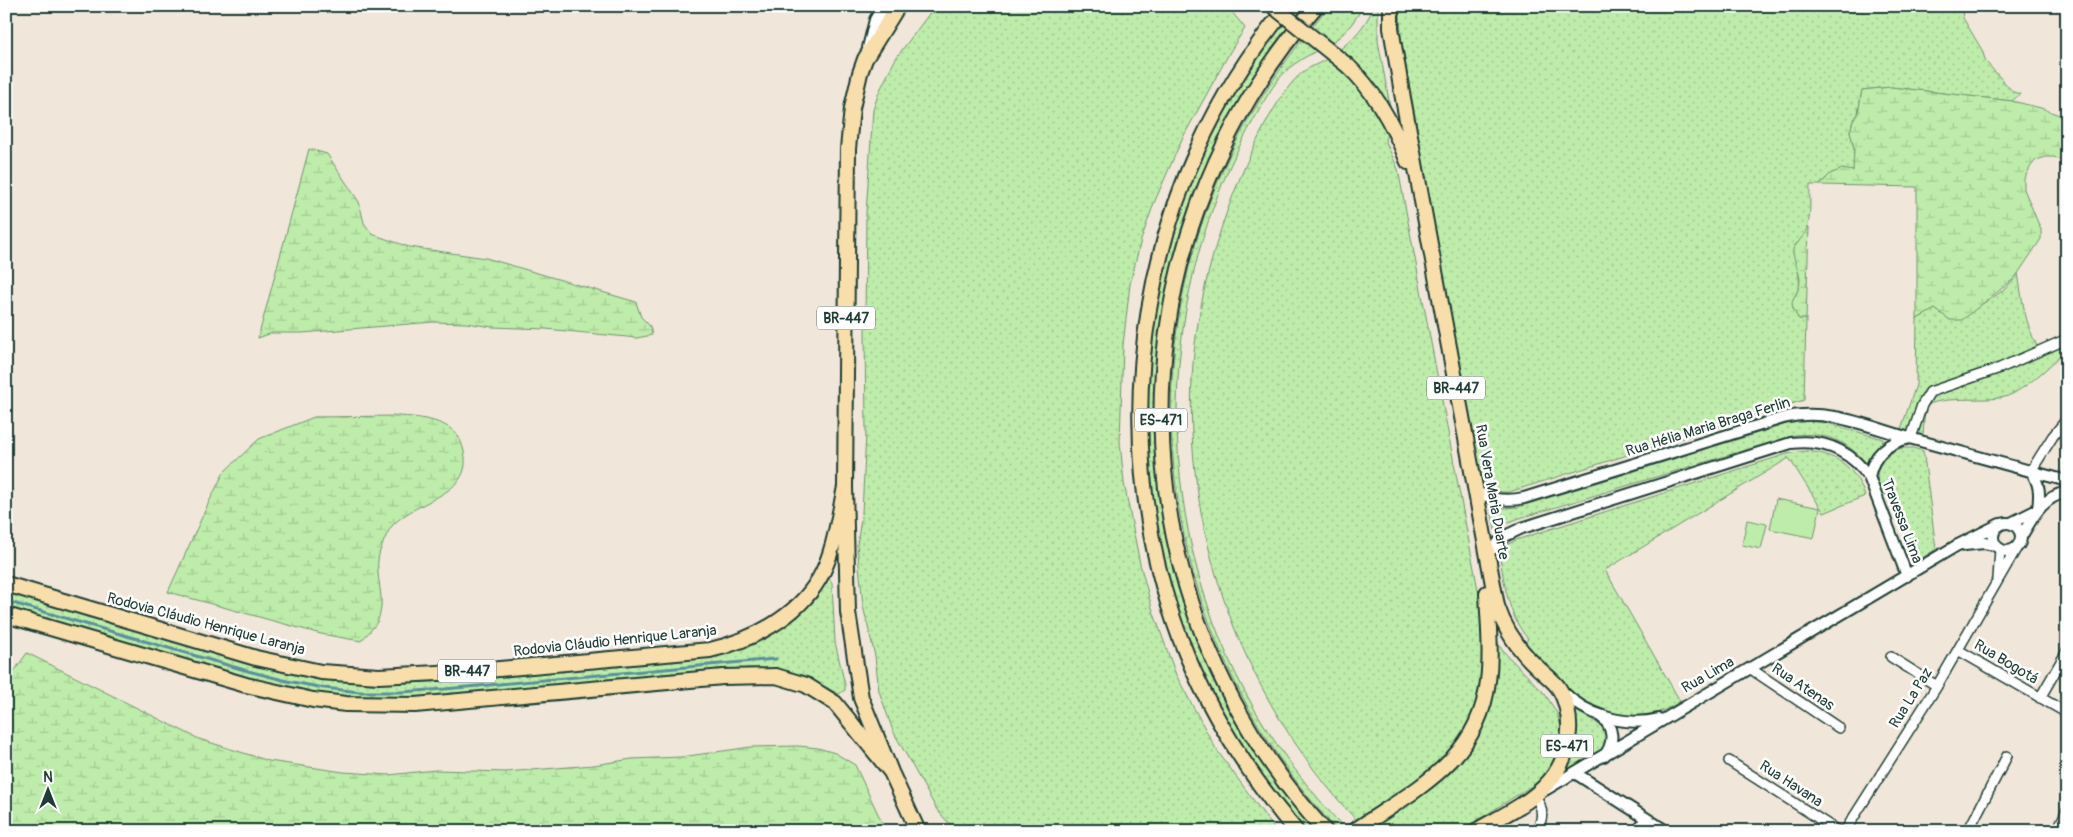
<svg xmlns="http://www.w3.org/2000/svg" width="2073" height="837" font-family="Pangolin,sans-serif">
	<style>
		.grass { fill: url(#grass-dots); stroke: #6e946f }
		.wetland { fill: url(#wetland-marsh); stroke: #6e946f }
		.pitch { fill: #beecaa; stroke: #6e946f }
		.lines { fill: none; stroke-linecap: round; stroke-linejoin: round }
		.stream { stroke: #59919c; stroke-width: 3 }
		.minor-casing { stroke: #1f3d34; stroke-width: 12 }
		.tertiary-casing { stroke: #1f3d34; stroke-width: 14 }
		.secondary-casing { stroke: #1f3d34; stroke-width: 16 }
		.primary-casing { stroke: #1f3d34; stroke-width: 18 }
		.minor { stroke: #fff; stroke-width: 9 }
		.tertiary { stroke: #fff; stroke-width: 10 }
		.secondary { stroke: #fff; stroke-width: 12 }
		.primary { stroke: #f8deab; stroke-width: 14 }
		.primary-bridge-casing { stroke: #1f3d34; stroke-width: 18; stroke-linecap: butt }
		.primary-bridge { stroke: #f8deab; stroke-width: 14 }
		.labels { text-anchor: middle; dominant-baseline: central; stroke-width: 5; stroke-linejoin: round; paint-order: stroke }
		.shield { fill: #fff; stroke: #627771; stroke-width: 1 }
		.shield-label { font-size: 14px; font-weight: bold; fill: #1f3d34 }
		.street-label { font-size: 15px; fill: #1f3d34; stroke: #fff }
	</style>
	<defs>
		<pattern id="grass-dots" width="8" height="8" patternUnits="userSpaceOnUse" patternTransform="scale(1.25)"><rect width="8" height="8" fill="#beecaa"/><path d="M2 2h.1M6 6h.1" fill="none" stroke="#a3cb93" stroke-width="1.8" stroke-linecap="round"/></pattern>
		<pattern id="wetland-marsh" width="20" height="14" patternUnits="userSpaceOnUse" patternTransform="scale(1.25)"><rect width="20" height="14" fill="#beecaa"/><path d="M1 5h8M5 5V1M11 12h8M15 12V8" fill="none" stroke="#a3cb93"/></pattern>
	</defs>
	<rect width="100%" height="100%" fill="#f0e6d9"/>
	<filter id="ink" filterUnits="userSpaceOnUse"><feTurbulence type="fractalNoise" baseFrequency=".02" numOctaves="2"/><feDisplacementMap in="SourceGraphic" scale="10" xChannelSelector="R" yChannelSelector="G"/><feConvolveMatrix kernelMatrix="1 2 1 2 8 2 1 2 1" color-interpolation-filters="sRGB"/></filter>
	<g filter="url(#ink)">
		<!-- grass -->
		<path class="grass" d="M935 6H1227L1245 28 1231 50 1182 139 1154 203 1141 240 1130 284 1123 345 1120 442 1124 483 1140 564 1152 608 1176 675 1216 749 1276 831H956L937 810 893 731 879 691 875 656 863 606 857 545 862 513 866 433 865 328 866 213 873 110 879 92 896 58Z
			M1296 6H1308C1154 187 1109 439 1205 658 1221 695 1241 731 1263 765 1279 787 1299 807 1311 831H1306C1295 817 1281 804 1271 790 1097 555 1107 230 1296 6Z
			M1329 6H1363C1355 21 1344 36 1329 44 1317 51 1304 57 1293 65 1277 77 1266 97 1257 114 1155 288 1150 513 1245 692 1272 743 1308 789 1347 831H1338C1162 642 1118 363 1241 133 1265 87 1296 46 1329 6Z
			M1374 6H1378V41L1392 117 1385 140 1398 169 1479 595 1486 622 1502 650 1545 694 1557 713 1562 730 1561 750 1552 768 1538 782 1460 831H1367C1249 712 1184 545 1192 378 1197 288 1226 198 1268 119 1278 102 1288 84 1304 71 1310 67 1318 64 1325 60 1346 46 1364 31 1374 6Z
			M1400 6H1961L1963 18 1982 50 1986 62 2013 92 2020 94 2012 101 1891 87 1862 90 1858 114 1853 121 1850 131 1854 148V171L1826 178 1820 185H1810C1809 207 1814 232 1794 246 1796 257 1798 268 1799 278 1802 298 1783 295 1799 319H1806L1804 400 1509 492C1494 493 1484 487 1479 472L1401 39Z
			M2018 273C2022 299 2025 323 2037 346L2065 349C2055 363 2022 392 2005 397 1985 402 1938 395 1925 407L1923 435 1901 429 1916 385 1917 319 1935 309 1950 320C1971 310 2007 294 2018 273Z
			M1806 421 1827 423 1883 439V441L1866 463C1848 441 1824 432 1795 435L1520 518 1506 523 1495 530 1490 505 1504 508 1518 507 1787 424Z
			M1902 448H1913L1923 451 1924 456 1936 549 1919 560 1890 493 1882 496C1871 474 1879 456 1902 448Z
			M1805 451C1835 453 1855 466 1865 496L1824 513 1789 458 1605 570 1680 701C1653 721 1614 722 1585 703 1578 698 1572 691 1565 685 1551 672 1537 659 1522 646L1528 639C1507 614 1505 584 1499 553L1506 545 1516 540 1787 454Z
			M825 578 830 579 832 583 835 642 845 685V690L839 694 800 675 788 671 751 668 428 698 399 700 349 699 278 687 6 609V592L255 664 304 676 348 682 373 684 428 682 706 656 728 652Z
			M1573 709C1584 716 1620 730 1604 748 1598 755 1579 764 1571 769H1566Z"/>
		<!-- wetland -->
		<path class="wetland" d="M1891 87 2012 101 2041 108 2067 118V156L2060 160 2054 157H2046L2036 160 2031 166 2024 179V189L2041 230V239L2015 278 1962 320H1950L1935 309 1917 319V187L1820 185 1830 174 1842 169 1853 171 1854 148 1850 131 1853 121 1858 114 1862 90Z
			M309 149 327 154 359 202 364 223 372 234 409 247 486 258 636 302 641 317 650 326 652 335 637 338 546 329 493 327 466 323 433 322 302 333H272L258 338Z
			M1809 227 1806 319H1799C1783 296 1800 300 1800 279 1799 271 1792 256 1793 249 1794 247 1806 233 1809 227Z
			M398 416C419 417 453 420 461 442 482 495 418 497 392 526 388 531 384 540 382 546 370 571 388 595 378 620 375 627 366 635 361 641L321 634 168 592 208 504 224 472 259 439 314 417Z
			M27 653 199 739 269 761 343 772 389 775 435 770 506 772 594 765 632 759 681 757 751 747 798 746 818 748 835 753 855 765 886 831H6V683Z"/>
		<!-- pitch -->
		<path class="pitch" d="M1776 499 1820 508 1814 538 1770 529Z
			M1747 520 1767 524 1761 549 1742 545Z"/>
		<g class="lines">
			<!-- stream -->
			<path class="stream" d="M6 601 248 671 287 681 324 688 360 692H401L445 689 776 659"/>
			<!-- minor casing -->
			<g class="minor-casing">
				<path id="minor" d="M1911 438 1922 405 1930 392 2000 368 2067 339
					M2031 471 2053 436 2067 419
					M1998 579 2000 549
					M1958 650 2067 713
					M1891 657 1937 686
					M1751 669 1839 728
					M2040 698 2067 651
					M1729 761 1838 831
					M1535 796C1543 807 1544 819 1536 831
					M1637 831 1646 818
					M1845 831 1937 686 2020 542
					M1968 831 2007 756
					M2057 831 2067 810"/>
			</g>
			<!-- tertiary casing -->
			<g class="tertiary-casing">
				<path id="tertiary" d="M2031 471C2040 484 2040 494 2038 509
					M1869 477C1873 455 1888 442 1910 438
					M1475 491C1491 500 1506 502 1524 498L1783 418C1828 407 1869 427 1913 439 1964 453 2015 467 2067 481
					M1993 537a14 14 0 1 1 28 0a14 14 0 1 1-28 0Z
					M2011 523 2037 510
					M2021 537C2033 517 2042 497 2067 492
					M1965 545 1984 543 1995 545
					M1487 554 1505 536 1522 528 1791 443C1824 439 1850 450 1869 477L1907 576
					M1562 691C1587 716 1624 727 1659 719
					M1600 716C1614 726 1615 743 1604 756
					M1575 773 1666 831
					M1545 790 1956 546 2000 524"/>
			</g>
			<!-- secondary casing -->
			<g class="secondary-casing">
				<path id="secondary" d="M869 48 876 20 884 6"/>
			</g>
			<!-- primary casing -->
			<g class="primary-casing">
				<path id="primary" d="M898 6 865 59 860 73 852 108 848 149 845 487 848 612 861 698 891 772 918 831
					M1288 6C1141 179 1101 427 1180 638 1207 709 1247 773 1296 831
					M1316 6C1107 248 1110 594 1325 831
					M1391 6V28L1402 93 1497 606C1505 630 1518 649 1536 666 1543 673 1552 679 1558 687 1566 699 1570 717 1569 731 1566 788 1519 806 1476 831
					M1348 66C1376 92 1394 126 1408 162
					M6 584 256 658 321 672 379 676 477 671 710 650C752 640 796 618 819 579 834 554 839 515 845 487
					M6 615 246 685 313 700 346 704 415 705 723 677 776 676 806 685 835 703 891 772
					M1354 831C1414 790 1479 761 1488 681 1492 652 1488 621 1487 593"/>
			</g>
			<!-- minor -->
			<use href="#minor" class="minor"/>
			<!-- tertiary -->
			<use href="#tertiary" class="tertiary"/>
			<!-- secondary -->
			<use href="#secondary" class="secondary"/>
			<!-- primary -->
			<use href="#primary" class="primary"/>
			<!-- primary-bridge casing -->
			<g class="primary-bridge-casing">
				<path id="primary-bridge" d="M1273 6 1348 66"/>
			</g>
			<!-- primary-bridge -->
			<use href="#primary-bridge" class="primary-bridge"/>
		</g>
	</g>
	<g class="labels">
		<!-- shield labels -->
		<g class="shield">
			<rect x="817" y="306.5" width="58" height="23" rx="4"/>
			<rect x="1427" y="376.5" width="58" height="23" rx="4"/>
			<rect x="1135" y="408.5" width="52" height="23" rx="4"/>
			<rect x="438" y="659.5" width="58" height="23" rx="4"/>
			<rect x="1541" y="734.5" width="52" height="23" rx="4"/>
		</g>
		<g class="shield-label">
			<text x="846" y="318">BR-447</text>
			<text x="1456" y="388">BR-447</text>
			<text x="1161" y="420">ES-471</text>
			<text x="467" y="671">BR-447</text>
			<text x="1567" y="746">ES-471</text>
		</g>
		<!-- street labels -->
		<g class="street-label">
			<text transform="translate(1708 427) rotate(-17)">Rua Hélia Maria Braga Ferlin</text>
			<text transform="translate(1492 492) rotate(80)">Rua Vera Maria Duarte</text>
			<text transform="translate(1902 521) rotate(69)">Travessa Lima</text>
			<text transform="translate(206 624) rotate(15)">Rodovia Cláudio Henrique Laranja</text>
			<text transform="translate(615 641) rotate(-6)">Rodovia Cláudio Henrique Laranja</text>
			<text transform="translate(2006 662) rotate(31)">Rua Bogotá</text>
			<text transform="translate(1708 675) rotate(-30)">Rua Lima</text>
			<text transform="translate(1803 687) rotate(34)">Rua Atenas</text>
			<text transform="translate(1911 698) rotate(-58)">Rua La Paz</text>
			<text transform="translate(1791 784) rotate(33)">Rua Havana</text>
		</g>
	</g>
	<!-- margin -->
	<rect width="2073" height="837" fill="none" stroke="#fff" stroke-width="25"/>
	<rect x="12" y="12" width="2048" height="812" fill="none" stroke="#1f3d34" stroke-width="2" filter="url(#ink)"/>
	<!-- north arrow -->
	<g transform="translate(48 790)" stroke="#ffffff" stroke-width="4" paint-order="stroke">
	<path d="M0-4L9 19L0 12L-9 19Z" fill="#1f3d34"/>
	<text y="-8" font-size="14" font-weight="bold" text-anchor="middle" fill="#1f3d34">N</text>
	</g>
</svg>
